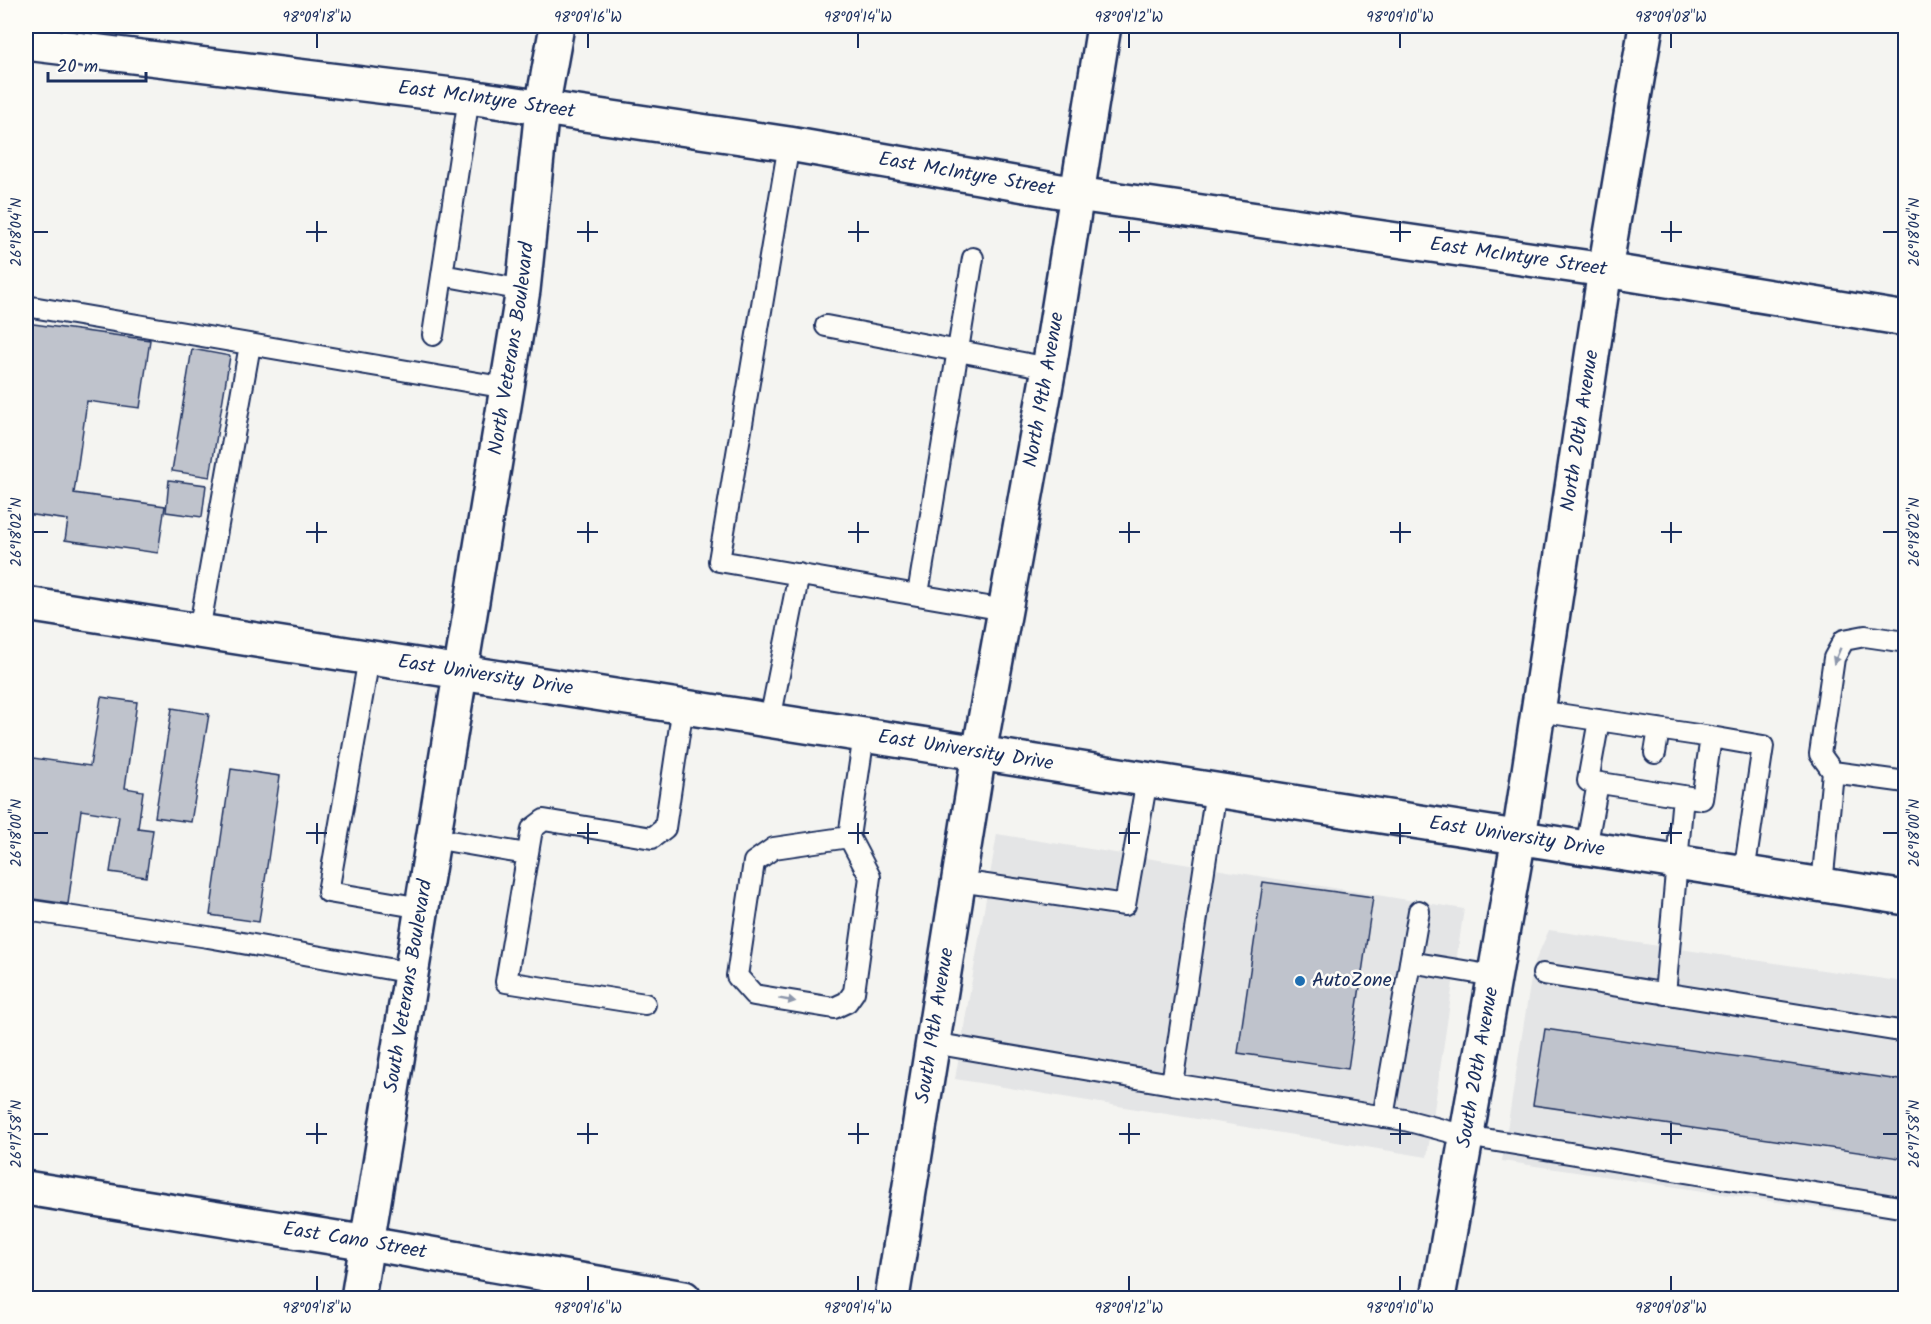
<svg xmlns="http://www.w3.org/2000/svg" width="1931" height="1324" font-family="Kalam,sans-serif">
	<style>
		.built { fill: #e4e5e6 }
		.building { fill: #bfc3cc; stroke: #1b2f5e; stroke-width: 1.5 }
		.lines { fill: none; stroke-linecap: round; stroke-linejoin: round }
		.lane-casing { stroke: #1b2f5e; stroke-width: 24 }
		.street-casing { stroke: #1b2f5e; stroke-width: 38 }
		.secondary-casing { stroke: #1b2f5e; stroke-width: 38 }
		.primary-casing { stroke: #1b2f5e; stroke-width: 38 }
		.lane { stroke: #fdfcf7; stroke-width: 20 }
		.street { stroke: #fdfcf7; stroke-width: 33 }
		.secondary { stroke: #fdfcf7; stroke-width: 33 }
		.primary { stroke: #fdfcf7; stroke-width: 33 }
		.oneway { fill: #8c96aa }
		.ticks { fill: none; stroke: #1b2f5e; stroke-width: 2 }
		.poi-dot { fill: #1f6fb2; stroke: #fdfcf7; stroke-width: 2 }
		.labels { text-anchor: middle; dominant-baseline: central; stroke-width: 5; stroke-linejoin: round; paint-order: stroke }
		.street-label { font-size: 20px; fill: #1b2f5e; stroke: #fdfcf7 }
		.poi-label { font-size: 20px; fill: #1b2f5e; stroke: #fdfcf7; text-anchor: start }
		.neatline { fill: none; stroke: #1b2f5e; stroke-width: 2 }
		.ticks-label { font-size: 15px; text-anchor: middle; fill: #1b2f5e }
	</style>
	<rect width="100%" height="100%" fill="#f4f4f1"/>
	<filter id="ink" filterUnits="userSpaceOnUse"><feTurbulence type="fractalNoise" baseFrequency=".0167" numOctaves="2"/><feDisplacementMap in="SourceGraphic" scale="12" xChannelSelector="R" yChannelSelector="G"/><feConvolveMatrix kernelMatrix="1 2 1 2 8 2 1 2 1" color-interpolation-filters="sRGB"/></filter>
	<g filter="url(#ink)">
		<!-- built -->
		<path class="built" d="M997 834 1464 909 1427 1157 955 1079Z
			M1549 930 1905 982V1221L1502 1161 1533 966Z"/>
		<!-- building -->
		<path class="building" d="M26 323 150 340 140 408 87 401 74 493 165 506 158 553 65 540 68 520 26 514Z
			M192 349 230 356 210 477 172 471Z
			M169 480 206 485 202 517 166 512Z
			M101 697 137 702 125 788 143 791 138 828 153 830 146 877 110 872 119 816 81 810 68 904 26 898V757L90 766Z
			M172 708 209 714 191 822 155 817Z
			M231 769 280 776 259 922 210 915Z
			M1263 882 1373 897 1348 1069 1238 1053Z
			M1545 1029 1906 1081V1159L1533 1105Z"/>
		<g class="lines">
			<!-- lane casing -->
			<g class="lane-casing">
				<path id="lane" d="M789 144 719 561 1005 610
					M442 275 523 290
					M26 306 507 388
					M826 326 1049 368
					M433 335 469 97
					M918 594 973 258
					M199 631 250 345
					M369 658 328 892 422 908
					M1538 711 1711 737 1702 799 1588 781 1599 720
					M770 720 799 574
					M1711 737 1763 746 1744 873
					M1655 753 1659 729
					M1833 772 1820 754 1834 658 1844 640 1865 636 1906 642
					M1216 790 1172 1084 1405 1120 1466 1136 1906 1208
					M849 837 774 848 754 862 737 976 754 995 834 1008 847 1002 854 992 870 877 849 837 864 735
					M433 838 527 854
					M1586 848 1598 783
					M959 881 1125 905 1147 779
					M1822 885 1833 772 1906 782
					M26 910 208 937 412 973
					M1410 962 1494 976
					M1543 974 1906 1032
					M1665 994 1683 796
					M645 1004 506 982 532 829 544 820 652 838 665 828 683 706
					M933 1043 1172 1084
					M1383 1117 1419 911"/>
			</g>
			<!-- street casing -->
			<g class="street-casing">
				<g id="street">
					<path id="s1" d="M26 43 469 97 789 144 1077 194 1605 270 1906 319"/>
					<path id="s2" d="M26 1188 368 1243 684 1298"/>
					<path id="s3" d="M892 1298 979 753 1049 368 1104 26"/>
					<path id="s4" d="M1438 1298 1519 837 1605 270 1646 26"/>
				</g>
			</g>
			<!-- secondary casing -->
			<g class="secondary-casing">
				<g id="secondary">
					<path id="s5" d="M358 1298 523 290 542 108 557 26"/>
				</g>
			</g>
			<!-- primary casing -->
			<g class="primary-casing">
				<g id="primary">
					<path id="s6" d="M26 604 1906 898"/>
				</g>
			</g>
			<!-- lane -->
			<use href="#lane" class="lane"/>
			<!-- street -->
			<use href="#street" class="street"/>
			<!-- secondary -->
			<use href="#secondary" class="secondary"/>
			<!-- primary -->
			<use href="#primary" class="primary"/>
		</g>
		<!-- one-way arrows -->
		<defs><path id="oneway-solid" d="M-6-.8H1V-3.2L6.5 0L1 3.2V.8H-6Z" transform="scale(1.5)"/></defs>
		<g class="oneway">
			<use href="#oneway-solid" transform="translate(1837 656) rotate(113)"/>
			<use href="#oneway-solid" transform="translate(787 1000) rotate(10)"/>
		</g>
	</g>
	<!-- ticks -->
	<path class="ticks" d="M317 33V48M588 33V48M858 33V48M1129 33V48M1400 33V48M1671 33V48M317 221V242M588 221V242M858 221V242M1129 221V242M1400 221V242M1671 221V242M33 232H48M306 232H327M577 232H598M848 232H869M1119 232H1140M1390 232H1411M1661 232H1682M1883 232H1898M317 522V543M588 522V543M858 522V543M1129 522V543M1400 522V543M1671 522V543M33 532H48M306 532H327M577 532H598M848 532H869M1119 532H1140M1390 532H1411M1661 532H1682M1883 532H1898M317 823V844M588 823V844M858 823V844M1129 823V844M1400 823V844M1671 823V844M33 833H48M306 833H327M577 833H598M848 833H869M1119 833H1140M1390 833H1411M1661 833H1682M1883 833H1898M317 1123V1144M588 1123V1144M858 1123V1144M1129 1123V1144M1400 1123V1144M1671 1123V1144M33 1134H48M306 1134H327M577 1134H598M848 1134H869M1119 1134H1140M1390 1134H1411M1661 1134H1682M1883 1134H1898M317 1276V1291M588 1276V1291M858 1276V1291M1129 1276V1291M1400 1276V1291M1671 1276V1291"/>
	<!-- markers -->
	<circle class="poi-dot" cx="1300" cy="981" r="6"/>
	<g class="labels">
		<!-- street labels -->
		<g class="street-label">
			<text stroke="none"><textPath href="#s1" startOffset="464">East McIntyre Street</textPath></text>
			<text stroke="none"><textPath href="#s1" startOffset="950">East McIntyre Street</textPath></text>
			<text stroke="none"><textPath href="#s1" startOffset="1508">East McIntyre Street</textPath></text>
			<text stroke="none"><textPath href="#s5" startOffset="962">North Veterans Boulevard</textPath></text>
			<text stroke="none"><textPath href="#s3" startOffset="921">North 19th Avenue</textPath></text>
			<text stroke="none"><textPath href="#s4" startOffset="879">North 20th Avenue</textPath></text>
			<text stroke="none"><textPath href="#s6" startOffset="465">East University Drive</textPath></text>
			<text stroke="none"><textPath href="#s6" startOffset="951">East University Drive</textPath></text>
			<text stroke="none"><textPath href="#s6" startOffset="1509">East University Drive</textPath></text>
			<text stroke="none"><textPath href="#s5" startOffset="316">South Veterans Boulevard</textPath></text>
			<text stroke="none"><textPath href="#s3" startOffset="276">South 19th Avenue</textPath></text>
			<text stroke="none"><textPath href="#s4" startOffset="234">South 20th Avenue</textPath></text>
			<text stroke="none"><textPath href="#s2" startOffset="333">East Cano Street</textPath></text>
		</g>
		<!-- poi labels -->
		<g class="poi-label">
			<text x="1312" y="981">AutoZone</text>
		</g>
	</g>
	<!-- margin -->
	<rect width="1931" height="1324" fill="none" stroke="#fdfcf7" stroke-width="66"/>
	<!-- scale -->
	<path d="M48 72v9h98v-9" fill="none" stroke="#1b2f5e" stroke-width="3"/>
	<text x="57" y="72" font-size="18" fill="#1b2f5e" stroke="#fdfcf7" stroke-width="4.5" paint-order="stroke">20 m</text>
	<rect x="33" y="33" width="1865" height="1258" class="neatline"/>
	<g class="ticks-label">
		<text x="317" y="22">98°09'18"W</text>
		<text x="588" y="22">98°09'16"W</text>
		<text x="858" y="22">98°09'14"W</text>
		<text x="1129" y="22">98°09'12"W</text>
		<text x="1400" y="22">98°09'10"W</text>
		<text x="1671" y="22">98°09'08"W</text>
		<text transform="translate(16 232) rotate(-90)" y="5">26°18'04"N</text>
		<text transform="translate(1914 232) rotate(-90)" y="5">26°18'04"N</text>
		<text transform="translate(16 532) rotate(-90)" y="5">26°18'02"N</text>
		<text transform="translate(1914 532) rotate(-90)" y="5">26°18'02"N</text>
		<text transform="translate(16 833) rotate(-90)" y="5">26°18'00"N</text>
		<text transform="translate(1914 833) rotate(-90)" y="5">26°18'00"N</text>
		<text transform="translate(16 1134) rotate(-90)" y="5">26°17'58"N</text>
		<text transform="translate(1914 1134) rotate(-90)" y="5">26°17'58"N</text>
		<text x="317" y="1313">98°09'18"W</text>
		<text x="588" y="1313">98°09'16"W</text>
		<text x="858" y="1313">98°09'14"W</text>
		<text x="1129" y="1313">98°09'12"W</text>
		<text x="1400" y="1313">98°09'10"W</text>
		<text x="1671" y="1313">98°09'08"W</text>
	</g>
</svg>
